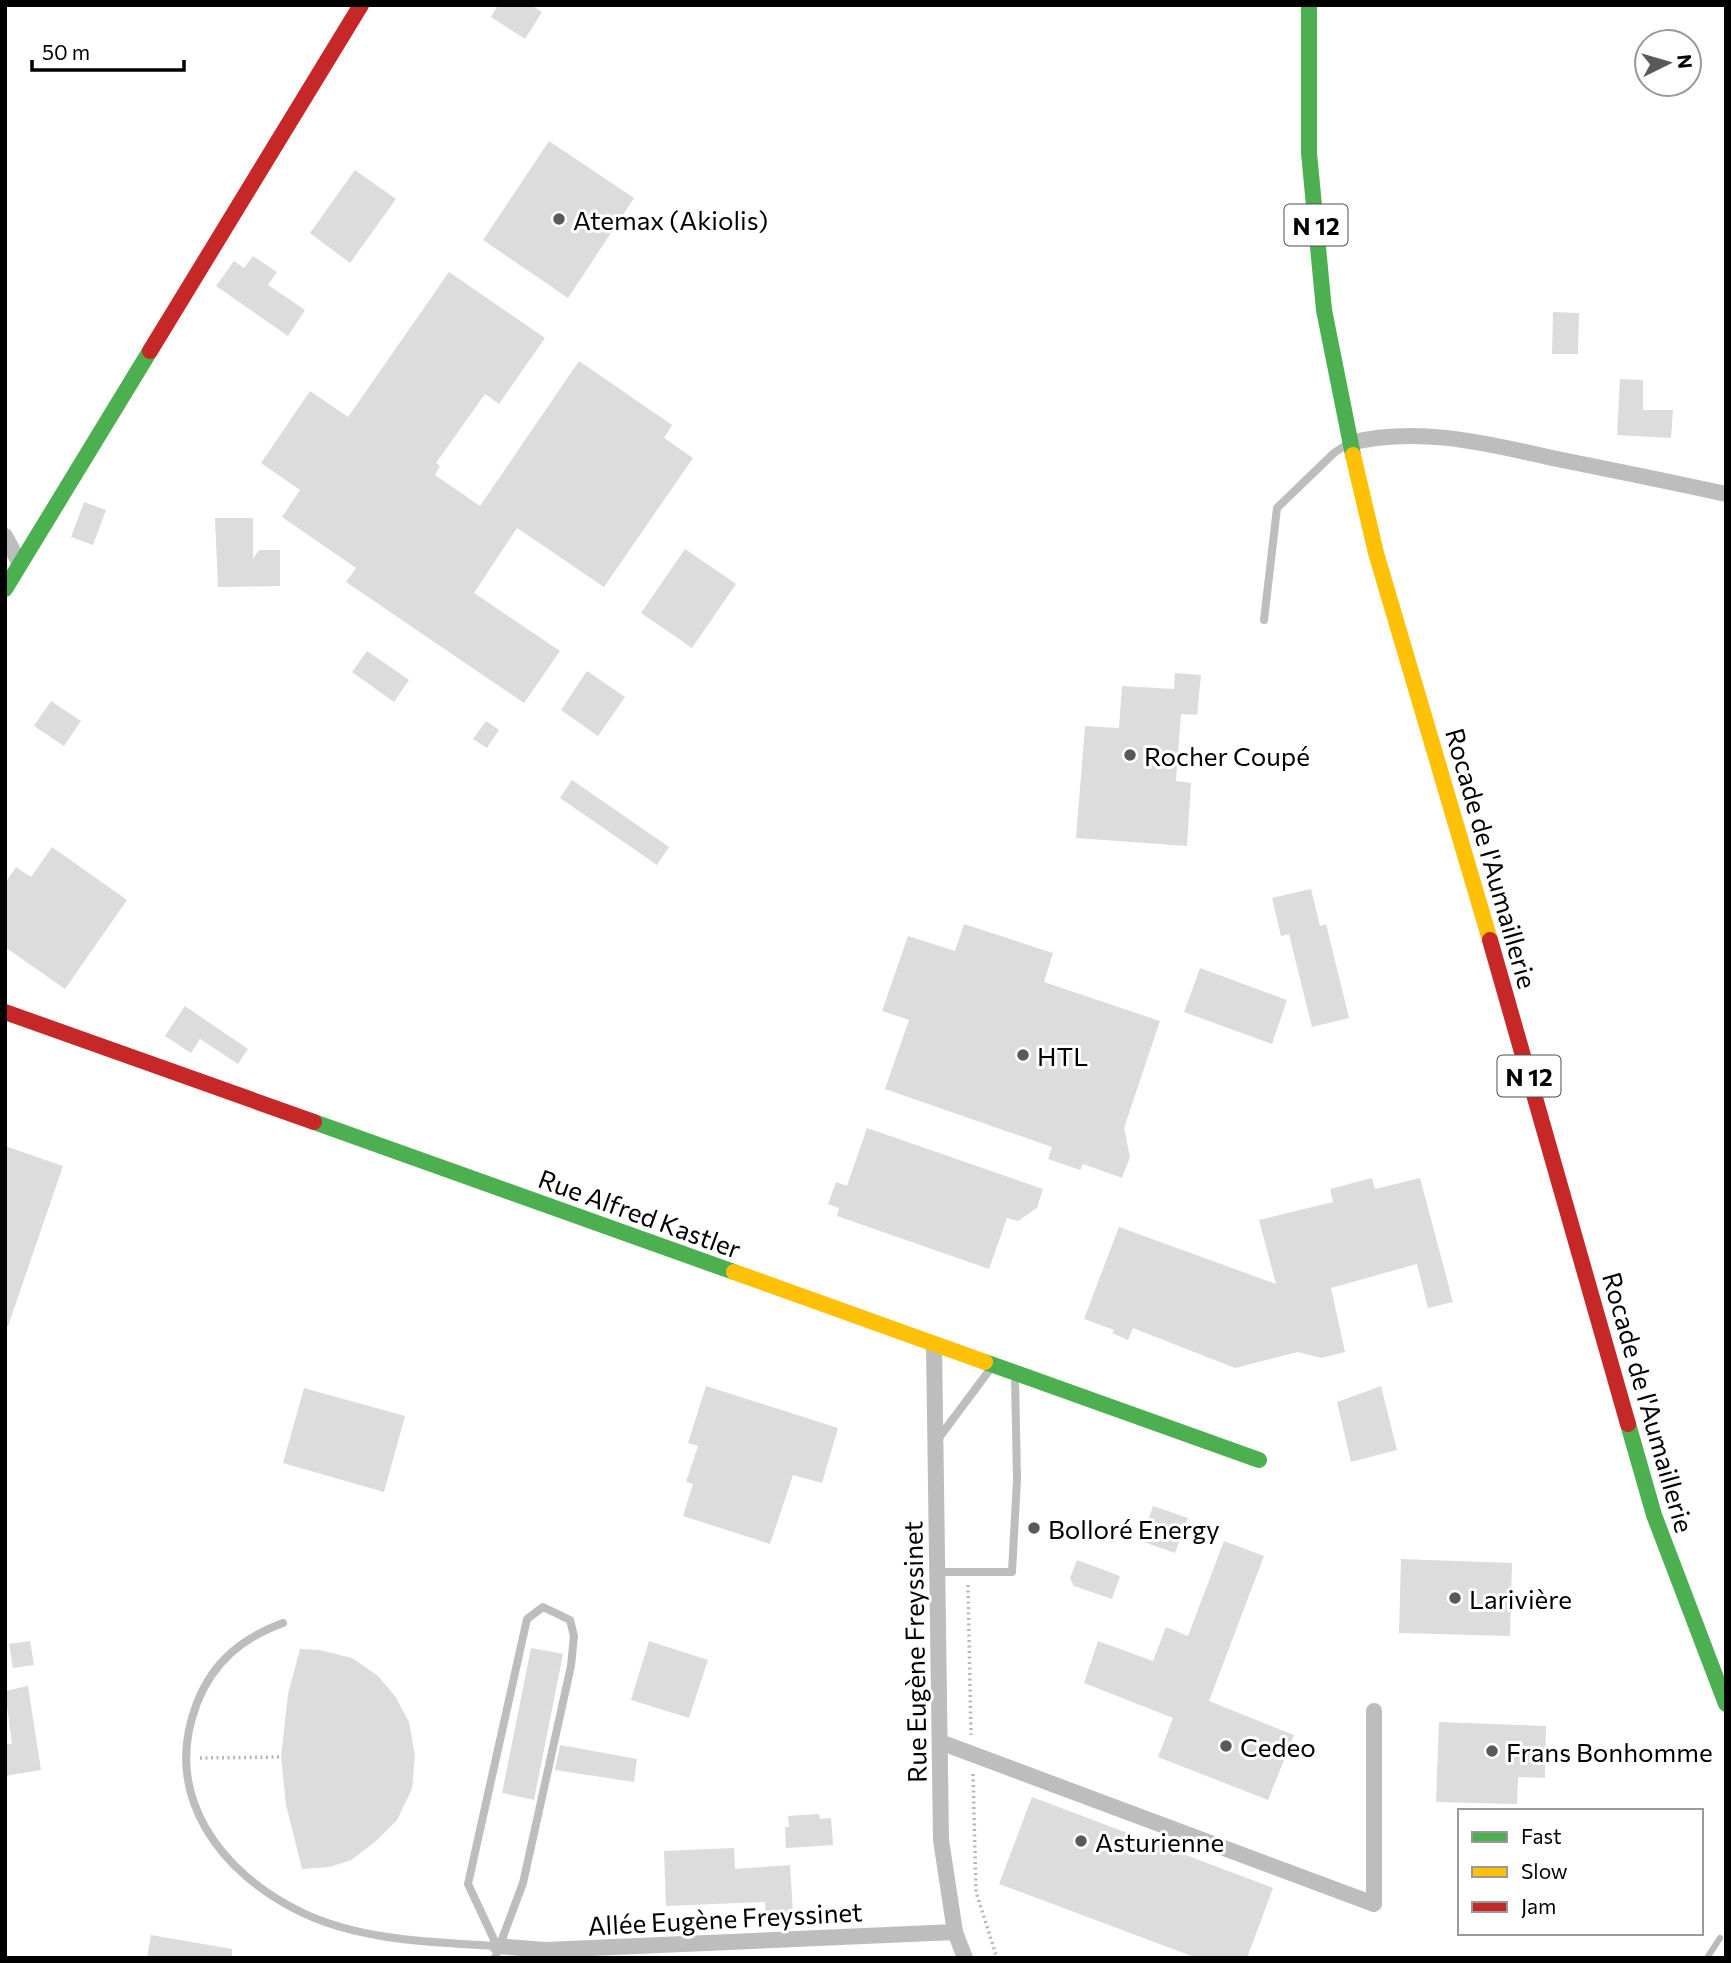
<svg xmlns="http://www.w3.org/2000/svg" width="1731" height="1963" font-family="Commissioner,sans-serif">
	<style>
		.lines { fill: none; stroke-linecap: round; stroke-linejoin: round }
		.stream { stroke: #bababa; stroke-width: 6 }
		.building { fill: #dcdcdc }
		.path { stroke: #b8b8b8; stroke-width: 3.5; stroke-dasharray: 2 3.5; stroke-linecap: butt }
		.lane { stroke: #bdbdbd; stroke-width: 8 }
		.street { stroke: #bdbdbd; stroke-width: 16 }
		.fast { stroke: #4caf50; stroke-width: 16 }
		.slow { stroke: #ffc107; stroke-width: 16 }
		.jam { stroke: #c62828; stroke-width: 16 }
		.poi-dot { fill: #595959; stroke: #fff; stroke-width: 2.5 }
		.labels { text-anchor: middle; dominant-baseline: central; stroke-width: 6; stroke-linejoin: round; paint-order: stroke }
		.shield { fill: #fff; stroke: #4c4c4c; stroke-width: 2 }
		.shield-label { font-size: 24px; font-weight: bold; fill: #000 }
		.poi-label { font-size: 26px; fill: #000; stroke: #fff; text-anchor: start }
		.street-label { font-size: 26px; fill: #000; stroke: #fff }
	</style>
	<rect width="100%" height="100%" fill="#fff"/>
	<g class="lines">
		<!-- stream -->
		<path class="stream" d="M1707 1958 1720 1938"/>
	</g>
	<!-- building -->
	<path class="building" d="M498 5H531L542 12 525 39 491 17Z
		M549 141 634 198 568 298 483 240Z
		M355 170 396 199 350 263 310 233Z
		M253 256 277 272 268 285 305 310 288 336 216 286 234 261 244 268Z
		M449 272 545 338 499 404 485 394 436 463 440 466 435 475 480 506 579 361 672 425 664 438 693 458 604 587 517 528 474 593 560 651 524 703 346 582 356 568 282 517 300 490 261 463 310 391 348 417Z
		M1553 312 1579 313 1578 354H1552Z
		M1620 379 1643 380V410H1673L1671 438 1617 435Z
		M84 502 106 510 93 545 71 537Z
		M215 518H253V559L259 550H280V586L218 587Z
		M685 549 736 584 692 648 641 613Z
		M367 651 409 680 394 702 352 672Z
		M587 671 625 697 598 736 561 710Z
		M1175 673 1201 675 1197 715 1181 714 1176 781 1191 783 1187 846 1076 838 1085 726 1119 728 1122 686 1174 689Z
		M51 701 81 721 64 746 34 726Z
		M486 721 499 730 487 748 473 739Z
		M572 780 669 847 657 865 560 798Z
		M52 847 127 900 65 989 5 947V883L16 867 31 877Z
		M1311 889 1320 926 1326 924 1349 1018 1312 1027 1289 934 1281 936 1272 898Z
		M964 924 1053 953 1044 982 1160 1021 1124 1128 1130 1157 1122 1178 1083 1164 1080 1170 1048 1159 1052 1147 885 1089 909 1020 882 1011 908 936 955 951Z
		M1200 968 1287 1000 1272 1044 1184 1012Z
		M185 1006 248 1049 238 1064 200 1039 191 1053 165 1036Z
		M867 1128 1043 1189 1037 1208 1018 1221 1007 1218 989 1269 837 1216 839 1208 828 1204 836 1182 847 1186Z
		M5 1146 63 1166 8 1326H5Z
		M1372 1178 1375 1189 1420 1178 1453 1302 1428 1308 1417 1264 1331 1288 1345 1352 1321 1358 1298 1352 1235 1368 1133 1328 1128 1340 1112 1333 1114 1330 1084 1319 1119 1227 1276 1284 1259 1220 1333 1202 1330 1189Z
		M706 1386 838 1428 822 1483 793 1475 770 1544 683 1516 693 1484 686 1482 698 1446 688 1443Z
		M1381 1386 1397 1450 1351 1462 1337 1402Z
		M304 1388 405 1416 384 1492 283 1463Z
		M1153 1506 1188 1518 1175 1553 1141 1541Z
		M1224 1541 1264 1556 1209 1701 1294 1735 1268 1800 1158 1757 1173 1718 1084 1683 1098 1641 1153 1661 1166 1627 1188 1636Z
		M1401 1559 1512 1563 1510 1636 1399 1633Z
		M1077 1560 1120 1576 1112 1599 1074 1586 1070 1578Z
		M30 1641 34 1665 13 1668 9 1644Z
		M649 1641 708 1660 689 1718 631 1700Z
		M531 1648 563 1654 534 1800 502 1793Z
		M300 1649 319 1650 352 1658 378 1676 395 1696 409 1722 415 1756 412 1789 397 1820 375 1842 351 1860 330 1867 302 1869 286 1805 281 1757 288 1694Z
		M28 1686 41 1770 5 1776V1744H12L5 1691Z
		M1439 1722 1546 1726 1545 1778 1518 1777 1517 1804 1436 1802Z
		M560 1745 637 1759 634 1782 555 1770Z
		M1032 1797 1273 1888 1247 1958H1197L999 1884Z
		M819 1814 820 1819 831 1818 833 1845 786 1848 785 1827H789L788 1816Z
		M734 1848 735 1869 790 1865 793 1913 766 1915 765 1902 666 1906 664 1851Z
		M151 1935 232 1949V1958H147Z"/>
	<g class="lines">
		<!-- path -->
		<path class="path" d="M968 1585 971 1735
			M200 1758 281 1757
			M973 1774 976 1892 997 1958"/>
		<!-- lane -->
		<path class="lane" d="M1264 620 1277 508 1334 453 1346 445
			M938 1439 991 1368
			M938 1572H1012L1017 1480 1015 1377
			M283 1623C242 1638 213 1662 197 1703 161 1796 221 1874 303 1913 362 1941 434 1942 497 1946
			M495 1958 523 1883 571 1666 574 1636 570 1620 543 1607 527 1619 468 1884 497 1946"/>
		<!-- street -->
		<path class="street" d="M1350 443C1420 425 1493 445 1562 460 1617 471 1671 482 1726 494
			M5 536 20 564
			M934 1344 941 1840 955 1932 965 1958
			M940 1742 1374 1904V1711
			M497 1946 545 1950 955 1932"/>
		<!-- fast -->
		<path class="fast" d="M1309 5V153L1324 310 1353 455
			M5 589 150 351
			M314 1122 734 1272
			M985 1362 1259 1460
			M1628 1424 1654 1515 1726 1704"/>
		<!-- slow -->
		<path class="slow" d="M1353 455 1376 553 1490 940
			M734 1272 985 1362"/>
		<!-- jam -->
		<path class="jam" d="M150 351 361 5
			M1490 940 1628 1424
			M5 1012 314 1122"/>
	</g>
	<!-- markers -->
	<g class="poi-dot">
		<circle cx="559" cy="219" r="7"/>
		<circle cx="1130" cy="755" r="7"/>
		<circle cx="1023" cy="1055" r="7"/>
		<circle cx="1034" cy="1528" r="7"/>
		<circle cx="1455" cy="1598" r="7"/>
		<circle cx="1226" cy="1746" r="7"/>
		<circle cx="1492" cy="1751" r="7"/>
		<circle cx="1081" cy="1841" r="7"/>
	</g>
	<g class="labels">
		<!-- shield labels -->
		<g class="shield">
			<rect x="1284.5" y="204.5" width="63" height="41" rx="5"/>
			<rect x="1497.5" y="1055.5" width="63" height="41" rx="5"/>
		</g>
		<g class="shield-label">
			<text x="1316" y="225">N 12</text>
			<text x="1529" y="1076">N 12</text>
		</g>
		<!-- poi labels -->
		<g class="poi-label">
			<text x="573" y="219">Atemax (Akiolis)</text>
			<text x="1144" y="755">Rocher Coupé</text>
			<text x="1037" y="1055">HTL</text>
			<text x="1048" y="1528">Bolloré Energy</text>
			<text x="1469" y="1598">Larivière</text>
			<text x="1240" y="1746">Cedeo</text>
			<text x="1506" y="1751">Frans Bonhomme</text>
			<text x="1095" y="1841">Asturienne</text>
		</g>
		<!-- street labels -->
		<g class="street-label">
			<text transform="translate(1492 858) rotate(74)">Rocade de l'Aumaillerie</text>
			<text transform="translate(640 1213) rotate(20)">Rue Alfred Kastler</text>
			<text transform="translate(1649 1402) rotate(74)">Rocade de l'Aumaillerie</text>
			<text transform="translate(914 1652) rotate(-91)">Rue Eugène Freyssinet</text>
			<text transform="translate(725 1918) rotate(-3)">Allée Eugène Freyssinet</text>
		</g>
	</g>
	<!-- border -->
	<rect width="1731" height="1963" fill="none" stroke="#000000" stroke-width="14"/>
	<!-- legend -->
	<rect x="1458" y="1809" width="245" height="126" fill="#ffffff" stroke="#999999" stroke-width="2"/>
	<rect x="1472" y="1832" width="35" height="10" fill="#4caf50" stroke="#999999" stroke-width="2"/>
	<text x="1521" y="1844" font-size="21" fill="#000000">Fast</text>
	<rect x="1472" y="1867" width="35" height="10" fill="#ffc107" stroke="#999999" stroke-width="2"/>
	<text x="1521" y="1879" font-size="21" fill="#000000">Slow</text>
	<rect x="1472" y="1902" width="35" height="10" fill="#c62828" stroke="#999999" stroke-width="2"/>
	<text x="1521" y="1914" font-size="21" fill="#000000">Jam</text>
	<!-- north arrow -->
	<g transform="translate(1668 63) rotate(85)"><circle r="33" fill="#ffffff" stroke="#999999" stroke-width="2"/>
	<path d="M0-5L12 26L0 18L-12 26Z" fill="#595959"/>
	<text y="-10" font-size="19" font-weight="bold" text-anchor="middle" fill="#000000">N</text>
	</g>
	<!-- scale -->
	<path d="M32 60v10h152v-10" fill="none" stroke="#000000" stroke-width="3.5"/>
	<text x="42" y="60" font-size="21" fill="#000000" stroke="#ffffff" stroke-width="5" paint-order="stroke">50 m</text>
</svg>
